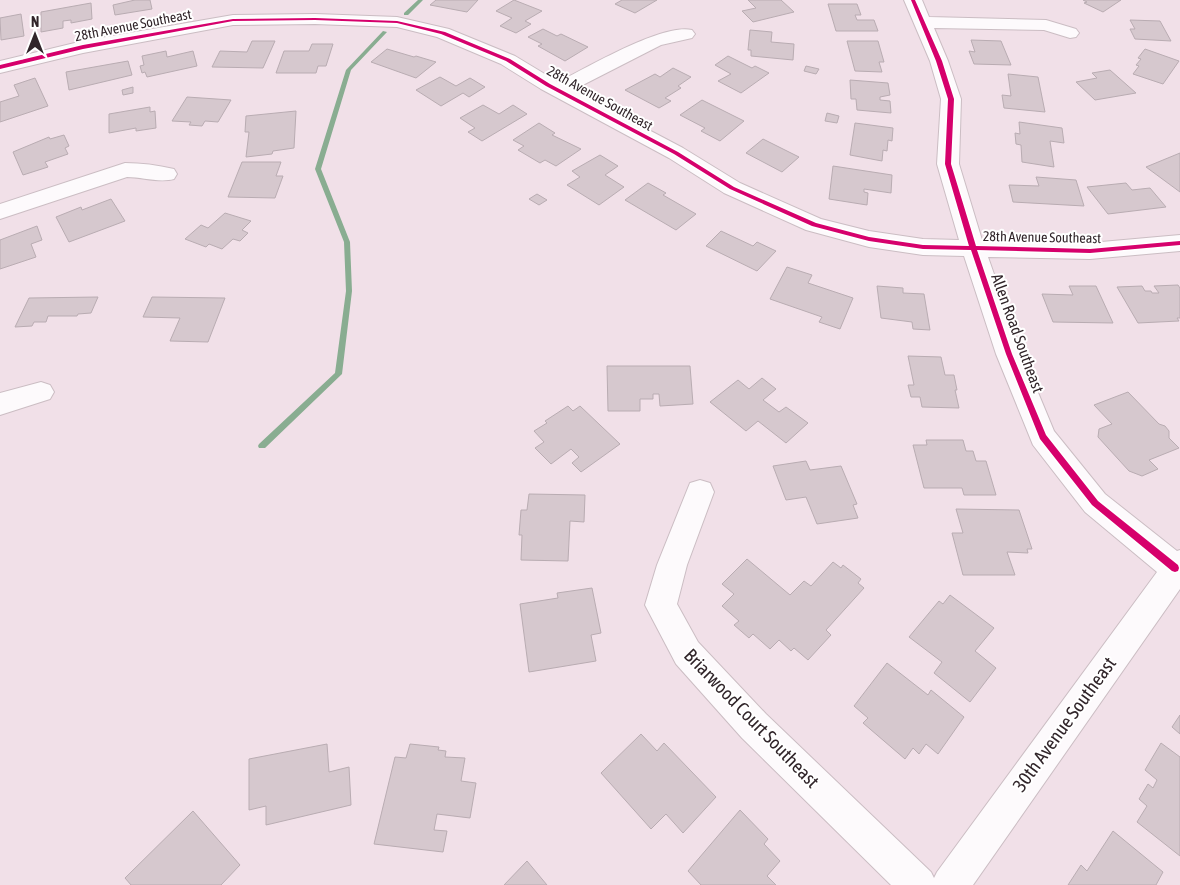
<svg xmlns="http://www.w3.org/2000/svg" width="1180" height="885" font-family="'Asap Condensed',sans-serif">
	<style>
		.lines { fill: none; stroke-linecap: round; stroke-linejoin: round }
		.stream { fill: #89ad91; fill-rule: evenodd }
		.building { fill: #d6c8ce; stroke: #b9acb2 }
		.minor-casing { stroke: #cbbdc3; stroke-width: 2 }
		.minor { fill: #fdfafc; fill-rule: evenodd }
		.cycleway-casing { stroke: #fff; stroke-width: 3 }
		.cycleway { fill: #d6006c; fill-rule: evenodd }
		.labels { text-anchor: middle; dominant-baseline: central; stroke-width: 4; stroke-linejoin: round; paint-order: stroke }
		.far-street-label { font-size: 14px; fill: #31252a; stroke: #fff }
		.street-label { font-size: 16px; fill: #31252a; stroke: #fff }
		.near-street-label { font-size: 19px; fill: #31252a; stroke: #fff }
	</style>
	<rect width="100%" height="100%" fill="#f1e0e8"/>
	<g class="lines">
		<!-- stream -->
		<path class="stream" d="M418 0H423L408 15H404V13Z
			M383 31 387 32 351 70 321 169 350 242 352 291 342 374 265 448H259L258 446 259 444 335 373 346 291 344 242 315 169 346 70Z"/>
	</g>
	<!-- building -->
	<path class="building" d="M135 0H150L152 9 115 15 113 5Z
		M436 0H478L467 12 430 5Z
		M514 0 542 11 525 21 531 24 516 33 500 26 512 18 496 11Z
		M622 0H657L635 13 615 4Z
		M748 0H781L794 12 753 22 742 11 756 8Z
		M1083 0H1121L1103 12 1084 3 1087 2Z
		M91 3 92 19 71 23V20L63 21V28L41 32V12Z
		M828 4H857L861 15H855L857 20H874L878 31H836Z
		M21 14 24 36 1 40 0 18Z
		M1130 20 1160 21 1171 41 1135 39 1130 29H1135Z
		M543 29 557 36 561 34 588 47 565 61 538 46 542 44 528 37Z
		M750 30 772 32 771 42 794 44 793 60 751 56V50H748Z
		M971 40 1001 41 1011 65 974 64 969 51 975 52Z
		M252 41H275L263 68 212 67 220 51 247 52Z
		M847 41H878L884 62H879L882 72 855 71Z
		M312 44H333L326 66H318L316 73H276L284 51H309Z
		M387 49 414 57 416 56 436 62 416 78 371 62Z
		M1145 49 1179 61 1163 84 1133 74 1139 66 1136 65 1141 59 1138 58Z
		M166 51 167 57 193 51 197 66 147 77 145 72 142 73 140 66 144 65 142 56Z
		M728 56 752 68 755 66 769 73 741 93 718 81 731 74 715 65Z
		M128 61 132 75 69 90 66 72Z
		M806 66 819 69 816 74 804 71Z
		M673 68 691 77 678 86 681 88 665 98 671 101 659 108 625 90 655 74 660 77Z
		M1110 70 1136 93 1095 100 1076 82 1097 78 1092 73Z
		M1008 74 1038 77 1045 112 1004 108 1002 95 1011 96Z
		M440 77 456 86 470 78 485 87 469 97 463 93 441 106 416 90Z
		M35 78 48 106 0 122V102L19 96 14 85Z
		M850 80 888 83 890 95 880 97V100L890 101 891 113 857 110 856 99H851Z
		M133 87V93L123 95 122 90Z
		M187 97 231 100 218 122 205 121 202 126 189 125 191 122 172 121Z
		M702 100 744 121 720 141 701 131 705 128 680 115Z
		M483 105 499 114 513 105 527 114 482 141 468 132 475 128 460 118Z
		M150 107V112L155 111 156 128 136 131V128L109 133V114Z
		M296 111 294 148 273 151 272 154 246 157 249 132H245L246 116Z
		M827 113 839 116 837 123 825 121Z
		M1019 122 1062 128 1064 143 1050 141 1054 167 1022 162 1021 145 1016 144 1015 133 1020 134Z
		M539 123 555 133 552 135 581 149 556 166 545 160 540 163 518 150 524 146 513 140Z
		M855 123 893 128 892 141 888 140 887 151 883 150 882 161 850 155Z
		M64 135 69 146 65 148 68 154 45 162 48 167 23 175 13 152 49 137 50 139Z
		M763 139 799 157 782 172 746 153Z
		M1180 153V192L1146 167Z
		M600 155 618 166 605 175 624 187 599 205 567 185 580 177 572 171Z
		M242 162H281L276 176H283L275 198 228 197Z
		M833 166 892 175 891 193 864 189V192L868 193 867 205 829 199Z
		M1036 177 1076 180 1084 206 1013 202 1009 185 1039 186Z
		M648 183 666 193 663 195 696 214 676 230 625 200Z
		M1126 183 1132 190 1150 188 1166 207 1108 214 1087 187Z
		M537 194 547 200 539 205 529 199Z
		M111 199 125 221 69 242 56 217 81 207 82 210Z
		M225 213 251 221 242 230 248 233 240 241 233 239 222 249 209 244 206 247 185 239 201 225 208 228Z
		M37 226 42 240 31 244 36 257 0 269V240Z
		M721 231 753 246 757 242 776 251 757 271 706 246Z
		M787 267 812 275 808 283 853 298 840 329 819 322 822 317 770 299Z
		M1178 285 1180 288V318H1177L1179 321 1138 323 1117 287 1142 286 1145 291H1151L1152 293H1159L1154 286Z
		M877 286 903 288V293L924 294 930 330 913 329 912 322 881 318Z
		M1069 286H1096L1113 323 1053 322 1042 294 1073 295Z
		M98 297 91 313 78 314 77 316H48L46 322H34L32 326 15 327 29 298Z
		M152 297 225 298 208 342 170 341 180 318 143 317Z
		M908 356 941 357 945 375H954L957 390H955L959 408 922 407 920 397H911L908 385H914Z
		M607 366H690L693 404 660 406 659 394H653V399H640V411H608Z
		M762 378 776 389 763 400 779 412 786 407 808 423 786 443 758 421 746 431 710 402 738 380 749 389Z
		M1128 392 1159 424 1165 426 1169 431V438L1179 448 1149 460 1158 469 1142 476 1129 471 1098 437 1099 429 1112 424 1094 405Z
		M568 406 573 411 580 406 620 444 581 472 572 463 579 457 571 449 551 464 535 448 544 442 534 431 547 423 545 421Z
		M926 440H963L966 451H973L976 461H986L996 495H964L962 488H924L913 445H927Z
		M806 461 810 470 841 466 857 504 853 505 858 518 817 524 806 497 786 500 773 466Z
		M529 494 585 495 584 522 570 521 568 561 521 560 522 535H519L521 510H527Z
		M956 509 1019 510 1032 549H1027L1028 553 1007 552 1015 575H963L952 533H963Z
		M747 559 790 595 804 581 811 586 833 562 841 568 843 565 861 579 858 583 864 588 826 630 831 635 808 660 794 648 791 651 779 640 770 649 753 634 749 638 734 625 739 621 722 606 734 594 722 584Z
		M592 588 601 633 591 635 596 661 529 672 520 604 558 598 557 593Z
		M950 595 994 628 975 651 996 668 970 702 934 673 942 662 909 637 939 601 943 604Z
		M887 663 928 695 931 690 964 717 938 754 926 744 919 754 913 748 905 759 863 723 868 718 854 706Z
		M1180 715V734L1172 727Z
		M641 734 657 751 664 743 716 797 683 833 666 814 651 829 601 773Z
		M1161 743 1180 757V856L1137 822 1147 806 1139 799 1148 784 1153 788 1157 780 1145 770Z
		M327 744 329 772 349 767 351 805 266 825V806L249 810V759Z
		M410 744 439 747 438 750 446 751 445 757 465 758 461 781 476 783 470 818 437 814 434 830 447 831 443 852 374 844 395 757 406 758Z
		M740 810 768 839 764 844 780 861 767 876 776 885H701L688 871Z
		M193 811 240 865 221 885H131L125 878Z
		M1113 831 1163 872 1156 885H1068L1081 865 1087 871Z
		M527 861 547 885H504Z"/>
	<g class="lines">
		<!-- minor casing -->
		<g class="minor-casing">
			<path id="minor" d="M904 0H922L929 17 1046 20 1076 29 1079 33 1076 37 1070 38 1044 30 934 28 948 61 961 99 959 164 982 240 1090 243 1180 235V251L1090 259 988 257 1022 354 1054 431 1105 494 1177 551 1180 550V589L973 885H891L742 738 676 664 645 605 657 565 690 483 700 480 710 483 714 492 687 565 677 604 698 642 766 714 931 872 934 878 937 872 1157 572 1085 512 1033 445 996 354 964 256 923 255 869 247 806 230 724 193 669 158 541 89 501 64 437 37 397 27 315 24 233 25 83 53 0 73V61L83 41 233 15 315 14 397 17 449 29 515 56 558 82C587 68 662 23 692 30L695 34 692 38 661 45 573 90 683 148 740 183 821 219 869 231 923 239 959 240 937 164 941 99 930 61Z
				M125 163C142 163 157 165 174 169L177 174 174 179C159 183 142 177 127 177L0 219V204Z
				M41 382 50 385 54 392 50 399 0 415V393Z"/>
		</g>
		<!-- minor -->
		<use href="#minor" class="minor"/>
		<!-- cycleway casing -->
		<g class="cycleway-casing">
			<path id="cycleway" d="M911 0H915L942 61 954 99 951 164 976 246 1090 249 1180 241V245L1090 253 977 250 1012 354 1046 435 1098 501 1178 565 1179 568 1178 571 1175 572 1172 571 1092 505 1040 439 1006 354 971 250 923 249 869 241 812 226 730 189 674 154 546 86 506 61 441 34 397 23 315 20 233 21 83 49 0 69V65L83 45 233 19 315 18 397 21 445 32 510 59 550 84 678 152 734 187 816 223 869 237 923 245 969 246 945 164 948 99 936 61Z"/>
		</g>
		<!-- cycleway -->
		<use href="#cycleway" class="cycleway"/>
	</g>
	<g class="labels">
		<!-- far-street labels -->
		<g class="far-street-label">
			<text transform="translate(133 25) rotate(-11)">28th Avenue Southeast</text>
			<text transform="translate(600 98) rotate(29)">28th Avenue Southeast</text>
			<text transform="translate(1042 237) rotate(1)">28th Avenue Southeast</text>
		</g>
		<!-- street labels -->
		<g class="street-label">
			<text transform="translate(1018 333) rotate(70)">Allen Road Southeast</text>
		</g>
		<!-- near-street labels -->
		<g class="near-street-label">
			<text transform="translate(752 718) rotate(46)">Briarwood Court Southeast</text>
			<text transform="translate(1064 724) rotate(-54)">30th Avenue Southeast</text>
		</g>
	</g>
	<!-- north arrow -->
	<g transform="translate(35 35)" stroke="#ffffff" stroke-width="4" paint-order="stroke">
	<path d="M0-4L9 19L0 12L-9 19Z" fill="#31252a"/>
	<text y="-8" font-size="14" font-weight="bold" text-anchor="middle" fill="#31252a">N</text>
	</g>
</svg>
